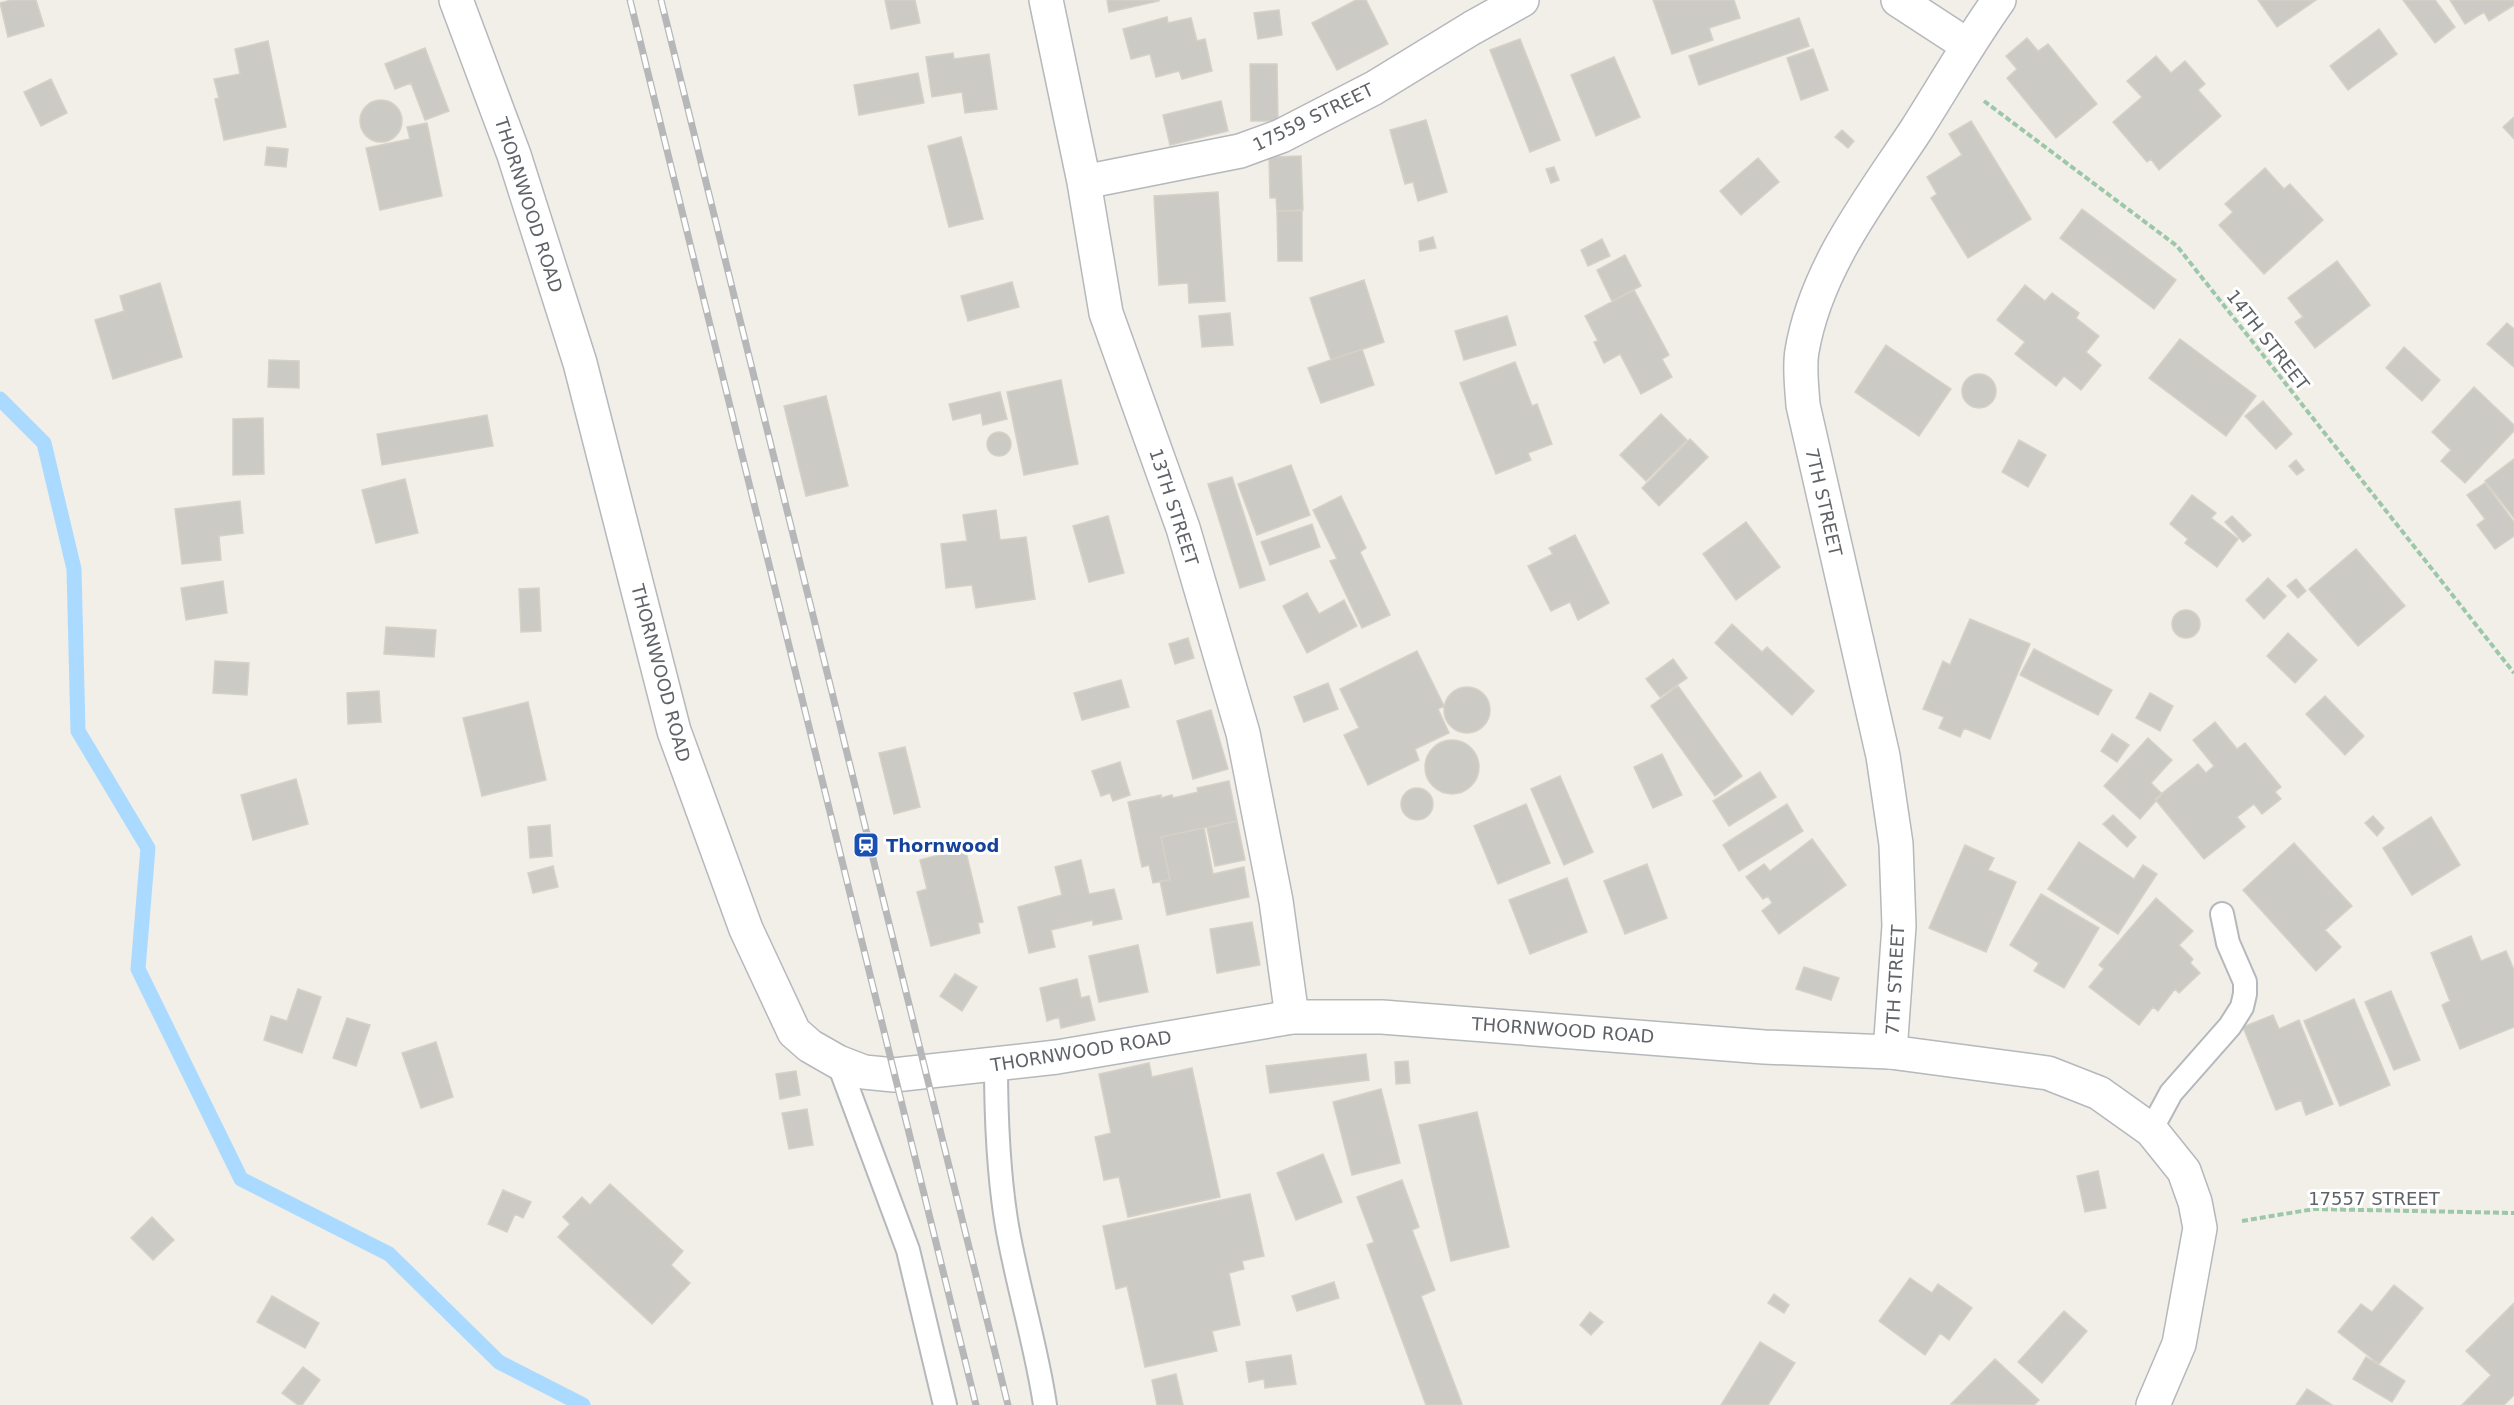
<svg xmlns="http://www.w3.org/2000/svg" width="2514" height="1405" font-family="'DejaVu Sans',sans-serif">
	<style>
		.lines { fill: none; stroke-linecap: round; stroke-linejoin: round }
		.stream { stroke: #aadaff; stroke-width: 15 }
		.building { fill: #cccac5; stroke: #d6d1c6; stroke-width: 1.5 }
		.service-casing { stroke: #b5b8bc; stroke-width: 26 }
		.minor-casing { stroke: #b5b8bc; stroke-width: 36 }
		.tertiary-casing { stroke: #b5b8bc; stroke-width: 36 }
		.path { stroke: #9cc7a9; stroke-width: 4; stroke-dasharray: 6 3; stroke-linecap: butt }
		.service { stroke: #fff; stroke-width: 22 }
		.minor { stroke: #fff; stroke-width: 33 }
		.tertiary { stroke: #fff; stroke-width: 33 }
		.rail-casing { stroke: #b6b7b8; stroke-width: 7 }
		.rail { stroke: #fff; stroke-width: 4.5; stroke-dasharray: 14; stroke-linecap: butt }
		.labels { text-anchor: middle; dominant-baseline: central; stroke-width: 6; stroke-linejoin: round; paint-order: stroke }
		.street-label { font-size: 18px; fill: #5f6368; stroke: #fff }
		.transit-label { font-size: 18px; font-weight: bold; fill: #164399; stroke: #fff; text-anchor: start }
	</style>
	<rect width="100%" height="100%" fill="#f1efe8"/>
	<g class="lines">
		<!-- stream -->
		<path class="stream" d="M0 399 44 443 74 569 78 731 148 848 138 969 241 1179 389 1254 499 1362 583 1405"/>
	</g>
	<!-- building -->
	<path class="building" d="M11 0H36L44 26 8 37 0 3Z
		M885 0H915L920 23 891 29Z
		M1107 0H1159V1L1109 12Z
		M1356 0H1366L1388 44 1337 70 1312 23Z
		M1653 0H1734L1740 18 1709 28 1713 40 1672 54Z
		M2258 0H2316L2277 27Z
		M2403 0H2435L2455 27 2435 43Z
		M2450 0H2514V5L2489 21 2484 12 2465 24Z
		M1279 10 1282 35 1258 39 1254 13Z
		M1167 17 1168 23 1191 18 1197 41 1205 39 1212 71 1182 79 1179 71 1156 77 1150 54 1131 59 1123 29Z
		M1799 18 1809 46 1699 85 1689 56Z
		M2379 29 2397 54 2348 90 2330 66Z
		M2027 38 2038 51 2048 44 2097 104 2056 138 2007 78 2017 69 2006 56Z
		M1520 39 1560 140 1530 152 1490 50Z
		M268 41 286 127 224 140 215 99 219 98 214 79 240 74 235 49Z
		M425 48 449 111 425 120 411 83 395 89 385 64Z
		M1813 49 1828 90 1801 100 1787 58Z
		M953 53 954 59 989 54 997 109 965 113 962 92 932 97 926 57Z
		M2156 56 2171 73 2185 61 2205 84 2198 90 2221 116 2159 170 2151 159 2147 162 2113 122 2142 97 2127 81Z
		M1614 57 1640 117 1596 136 1571 75Z
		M1250 64H1277L1278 121H1251Z
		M918 73 924 103 859 115 854 85Z
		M51 79 67 113 41 126 24 92Z
		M360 121a21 21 0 1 1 42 0a21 21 0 1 1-42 0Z
		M1221 101 1228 131 1170 145 1163 115Z
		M2514 117V139L2503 127Z
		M1426 120 1447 192 1418 201 1413 182 1405 184 1390 130Z
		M1971 121 2031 219 1968 258 1931 198 1937 194 1927 177 1962 155 1949 134Z
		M427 123 442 196 380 210 366 148 410 139 407 127Z
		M1842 130 1854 141 1848 148 1835 137Z
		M961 137 983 219 949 227 928 146Z
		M267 147 288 149 286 167 265 165Z
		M1301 156 1303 210 1277 211 1276 198H1270L1269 157Z
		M1758 158 1779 182 1741 215 1720 191Z
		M1554 167 1559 180 1551 183 1546 169Z
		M2265 168 2284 189 2290 184 2323 220 2264 274 2219 225 2233 212 2225 204Z
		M1218 192 1225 301 1189 303 1188 283 1159 285 1154 196Z
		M2082 209 2176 280 2154 309 2060 238Z
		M1277 211H1302V261H1278Z
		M1433 237 1436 248 1420 251 1419 241Z
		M1602 239 1610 256 1588 266 1581 250Z
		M1625 255 1641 286 1612 301 1597 270Z
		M2337 261 2370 305 2315 348 2295 322 2303 317 2288 298Z
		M1364 280 1384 342 1331 360 1310 298Z
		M1012 282 1019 307 968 321 961 296Z
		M160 283 182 357 113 379 95 320 124 311 120 296Z
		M2025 285 2045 301 2052 293 2079 313 2076 318 2099 336 2086 352 2101 365 2081 390 2064 376 2056 386 2015 354 2025 342 1997 320Z
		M1634 290 1669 355 1662 359 1672 377 1641 394 1620 354 1604 363 1594 342 1598 341 1585 316Z
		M1230 313 1233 345 1202 347 1199 316Z
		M1507 316 1516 345 1464 360 1455 331Z
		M2507 323 2514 329V367L2487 344Z
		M2180 339 2256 396 2226 436 2149 378Z
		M1886 345 1951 389 1919 436 1855 392Z
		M2404 347 2440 380 2422 401 2386 368Z
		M1362 349 1374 385 1321 403 1308 368Z
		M269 360 299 361V388L268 387Z
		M1515 362 1532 406 1537 404 1552 444 1528 453 1531 460 1496 474 1460 383Z
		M1962 391a17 17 0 1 1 34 0a17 17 0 1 1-34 0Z
		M1061 380 1078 464 1024 475 1007 392Z
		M2474 387 2514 425V431L2465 483 2441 461 2451 450 2432 432Z
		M1000 392 1007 419 983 425 981 413 953 420 949 404Z
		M826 396 848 486 806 496 784 406Z
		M2263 401 2292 434 2276 449 2245 416Z
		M1661 414 1687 440 1646 481 1620 455Z
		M487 415 493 446 382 465 377 434Z
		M263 418 264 474 233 475V419Z
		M987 444a12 12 0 1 1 24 0a12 12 0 1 1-24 0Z
		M1690 439 1708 457 1659 506 1642 488Z
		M2019 440 2046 455 2028 487 2002 472Z
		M2514 459V518L2485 481Z
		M2296 460 2304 470 2297 475 2289 466Z
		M1291 465 1310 515 1257 535 1238 484Z
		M1232 477 1265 580 1240 588 1208 484Z
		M405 479 418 533 376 543 362 490Z
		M2485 483 2514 522V536L2495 549 2477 525 2485 519 2467 495Z
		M2192 495 2216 513 2211 518 2238 539 2217 567 2185 543 2188 539 2170 524Z
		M1341 496 1366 548 1360 552 1390 615 1362 628 1330 561 1337 559 1313 510Z
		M240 501 243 533 219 536 221 560 182 564 175 509Z
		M996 510 1000 540 1026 537 1035 599 976 608 972 585 946 588 941 544 967 541 963 515Z
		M1108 516 1124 573 1089 582 1073 526Z
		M2232 516 2251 535 2243 542 2225 522Z
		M1746 522 1780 567 1736 600 1703 554Z
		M1312 524 1320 547 1270 565 1261 542Z
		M1575 535 1609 603 1578 620 1570 602 1551 611 1528 566 1553 554 1549 548Z
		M2356 549 2405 606 2358 646 2309 589Z
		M2268 578 2286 596 2264 619 2246 600Z
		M2296 579 2306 591 2298 598 2287 586Z
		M223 581 227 613 186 620 181 588Z
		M539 588 541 631 521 632 519 589Z
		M1307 593 1319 614 1344 600 1357 626 1307 653 1283 606Z
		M2172 624a14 14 0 1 1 28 0a14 14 0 1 1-28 0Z
		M1970 619 2030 644 1990 739 1964 728 1960 737 1939 728 1944 717 1923 709 1943 661 1950 665Z
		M1732 624 1762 652 1767 647 1814 691 1792 715 1715 643Z
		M386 627 436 630 434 657 384 654Z
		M2288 633 2317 660 2295 683 2267 656Z
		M1188 638 1194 658 1175 664 1169 644Z
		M2034 649 2112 690 2098 715 2020 675Z
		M1417 651 1444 706 1438 709 1449 733 1415 749 1419 760 1368 785 1344 735 1359 728 1340 689Z
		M1673 659 1687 678 1660 697 1646 679Z
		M215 661 249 663 247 695 213 693Z
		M1121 680 1129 707 1082 720 1074 693Z
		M1328 683 1338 709 1304 722 1294 697Z
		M1678 686 1742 776 1715 796 1651 706Z
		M1444 710a23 23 0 1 1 46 0a23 23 0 1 1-46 0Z
		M379 691 381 722 348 724 347 693Z
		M2150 693 2173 706 2160 731 2136 718Z
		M2325 696 2364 736 2345 755 2306 714Z
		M528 702 546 780 482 796 463 718Z
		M1211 710 1228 769 1193 779 1177 721Z
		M2215 722 2237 749 2245 743 2281 787 2275 792 2281 799 2262 814 2254 804 2237 817 2245 827 2204 859 2155 799 2198 764 2206 773 2214 766 2193 740Z
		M2112 734 2129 745 2117 762 2101 751Z
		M2148 738 2172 760 2151 783 2162 794 2140 819 2104 786Z
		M1425 767a27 27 0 1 1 54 0a27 27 0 1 1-54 0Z
		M905 747 920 807 894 814 879 753Z
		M1662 754 1682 795 1653 808 1634 767Z
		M1120 762 1130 795 1113 801 1110 793 1101 796 1092 771Z
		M1760 772 1776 797 1729 826 1713 801Z
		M1560 776 1593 852 1564 865 1531 789Z
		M296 779 308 824 253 840 241 795Z
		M1229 781 1237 821 1161 837 1170 880 1153 883 1149 865 1142 867 1128 802 1161 795V798L1172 795 1173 798 1198 792 1197 788Z
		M1401 804a16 16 0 1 1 32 0a16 16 0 1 1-32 0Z
		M1526 804 1550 863 1498 884 1474 826Z
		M1787 804 1803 831 1739 871 1723 845Z
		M2113 815 2136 837 2127 847 2103 824Z
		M2373 816 2384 828 2377 836 2365 823Z
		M2431 817 2460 865 2412 895 2383 848Z
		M1237 821 1245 860 1215 866 1207 828Z
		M550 825 552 856 530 858 528 827Z
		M1204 828 1213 874 1244 867 1249 897 1167 915 1160 881 1170 880 1161 837Z
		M1812 839 1846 885 1779 934 1762 911 1772 903 1768 896 1763 899 1746 877 1764 864 1770 871Z
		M2079 842 2134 879 2143 865 2157 874 2118 934 2048 889Z
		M2294 843 2352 906 2325 930 2341 947 2316 971 2243 890Z
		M1965 845 1994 858 1988 870 2016 882 1986 952 1929 928Z
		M965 848 983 922 978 923 980 933 931 946 917 892 927 889 920 860Z
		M1081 860 1089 894 1114 889 1122 919 1093 925V920L1051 930 1055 947 1029 953 1018 907 1062 895 1055 867Z
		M1647 864 1667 918 1625 934 1604 881Z
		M553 866 558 887 533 893 528 873Z
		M1567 878 1587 932 1530 954 1509 900Z
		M2041 894 2099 928 2064 988 2034 971 2039 963 2010 945Z
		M2156 898 2193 931 2179 945 2193 959 2190 963 2200 973 2179 993 2175 989 2158 1011 2153 1007 2139 1025 2089 987 2104 969 2099 965Z
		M1252 922 1260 965 1217 973 1210 929Z
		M2471 936 2481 961 2506 951 2514 970V1027L2460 1049 2442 1005 2450 1001 2431 953Z
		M1138 945 1148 992 1099 1002 1089 956Z
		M1804 967 1839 978 1831 1000 1796 989Z
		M955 974 977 987 962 1011 940 996Z
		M1077 979 1081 998 1089 996 1095 1020 1061 1028 1059 1017 1047 1021 1040 988Z
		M298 989 321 997 302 1053 264 1040 271 1016 287 1021Z
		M2391 991 2420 1060 2394 1070 2365 1002Z
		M2354 999 2390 1085 2340 1106 2304 1021Z
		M2273 1015 2279 1029 2299 1020 2333 1104 2306 1115 2301 1100 2276 1110 2243 1027Z
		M347 1018 370 1025 356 1066 333 1058Z
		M436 1042 453 1097 421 1108 402 1053Z
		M1366 1054 1369 1080 1270 1093 1266 1066Z
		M1408 1061 1410 1083 1396 1084 1395 1062Z
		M1149 1063 1152 1077 1192 1068 1220 1197 1128 1217 1119 1177 1104 1180 1095 1137 1111 1133 1099 1074Z
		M796 1071 800 1095 780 1099 776 1074Z
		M1381 1089 1400 1163 1352 1175 1333 1102Z
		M807 1109 813 1145 789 1149 782 1113Z
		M1477 1112 1509 1247 1451 1261 1419 1125Z
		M1323 1154 1342 1202 1296 1220 1277 1173Z
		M2098 1171 2106 1208 2085 1212 2077 1176Z
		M1402 1180 1419 1227 1412 1230 1435 1290 1421 1296 1462 1404 1459 1405H1426L1367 1245 1374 1242 1357 1197Z
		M610 1184 683 1251 671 1265 690 1283 652 1324 558 1237 570 1224 563 1217 582 1197 590 1205Z
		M503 1190 531 1202 523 1218 515 1214 507 1232 488 1224Z
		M1250 1194 1264 1256 1242 1261 1244 1269 1229 1273 1240 1325 1212 1331 1217 1351 1145 1367 1127 1286 1116 1289 1103 1226Z
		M152 1217 174 1240 153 1260 131 1238Z
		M1910 1278 1932 1293 1938 1284 1972 1308 1949 1340 1940 1333 1925 1355 1879 1321Z
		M1334 1282 1339 1298 1297 1311 1292 1296Z
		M2394 1285 2423 1308 2379 1364 2338 1332 2361 1304 2372 1312Z
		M1774 1294 1789 1305 1784 1313 1768 1303Z
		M272 1296 319 1323 305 1348 257 1322Z
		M2514 1303V1395L2504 1405H2462L2491 1375 2466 1351Z
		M2064 1311 2087 1331 2042 1383 2018 1362Z
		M1590 1312 1603 1322 1591 1335 1580 1325Z
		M1760 1342 1795 1363 1768 1405H1721Z
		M1291 1355 1296 1384 1265 1388 1264 1379 1249 1382 1246 1362Z
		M2366 1357 2405 1381 2392 1402 2353 1379Z
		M1995 1359 2039 1400 2034 1405 1951 1404Z
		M303 1367 320 1380 302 1405H298L282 1393Z
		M1176 1374 1183 1405H1157L1152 1380Z
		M2307 1389 2332 1405H2296Z"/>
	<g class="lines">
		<!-- service casing -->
		<g class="service-casing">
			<path id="service" d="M838 1062 908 1250 945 1405
				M996 1064C996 1117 998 1168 1006 1220 1016 1282 1036 1343 1045 1405
				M2151 1130 2171 1093 2230 1026 2242 1007 2245 994V982L2228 943 2222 914"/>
		</g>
		<!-- minor casing -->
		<g class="minor-casing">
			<path id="minor" d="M1046 0 1084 182 1106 313 1183 528 1243 733 1276 901 1292 1017
				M1898 0 1967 45
				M1084 182 1240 151 1281 136 1374 88 1472 28 1522 0
				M1890 1052 1899 926 1896 844 1883 756 1803 405C1802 388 1799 368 1802 351 1816 268 1871 198 1916 130 1944 86 1969 42 1999 0"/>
		</g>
		<!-- tertiary casing -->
		<g class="tertiary-casing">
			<path id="tertiary" d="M456 0 514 155 580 363 674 731 746 929 794 1032 810 1046 838 1062 864 1072 894 1075 1057 1057 1292 1017H1382L1764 1047 1890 1052 2048 1073 2099 1093 2151 1130 2184 1171 2195 1202 2200 1228 2179 1344 2153 1405"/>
		</g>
		<!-- path -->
		<path class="path" d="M1984 101 2177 246 2514 673
			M2242 1221 2314 1209 2514 1213"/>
		<!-- service -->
		<use href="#service" class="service"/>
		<!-- minor -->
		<use href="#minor" class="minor"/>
		<!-- tertiary -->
		<use href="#tertiary" class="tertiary"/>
		<!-- rail casing -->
		<g class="rail-casing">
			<path id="rail" d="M630 0 976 1405
				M661 0 1008 1405"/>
		</g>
		<!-- rail -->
		<use href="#rail" class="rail"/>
	</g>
	<!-- icons -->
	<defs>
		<g id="station-square" transform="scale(1.35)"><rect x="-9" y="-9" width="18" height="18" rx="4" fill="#1a4fb4" stroke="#fff"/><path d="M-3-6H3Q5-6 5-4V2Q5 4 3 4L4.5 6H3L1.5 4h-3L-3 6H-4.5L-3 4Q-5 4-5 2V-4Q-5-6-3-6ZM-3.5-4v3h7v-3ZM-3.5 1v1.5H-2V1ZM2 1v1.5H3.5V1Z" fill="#fff"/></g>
	</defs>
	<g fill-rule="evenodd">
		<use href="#station-square" x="866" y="845"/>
	</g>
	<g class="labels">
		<!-- street labels -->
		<g class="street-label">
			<text transform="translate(1313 117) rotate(-26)">17559 STREET</text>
			<text transform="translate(529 205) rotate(72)">THORNWOOD ROAD</text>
			<text transform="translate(2268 340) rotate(52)">14TH STREET</text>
			<text transform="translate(1824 502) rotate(77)">7TH STREET</text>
			<text transform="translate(1174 507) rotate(72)">13TH STREET</text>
			<text transform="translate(661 673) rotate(75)">THORNWOOD ROAD</text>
			<text transform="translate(1895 980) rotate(-87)">7TH STREET</text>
			<text transform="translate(1563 1030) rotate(4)">THORNWOOD ROAD</text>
			<text transform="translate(1081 1051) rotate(-9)">THORNWOOD ROAD</text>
			<text x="2374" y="1198">17557 STREET</text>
		</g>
		<!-- transit labels -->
		<g class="transit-label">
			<text x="886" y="845">Thornwood</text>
		</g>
	</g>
</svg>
